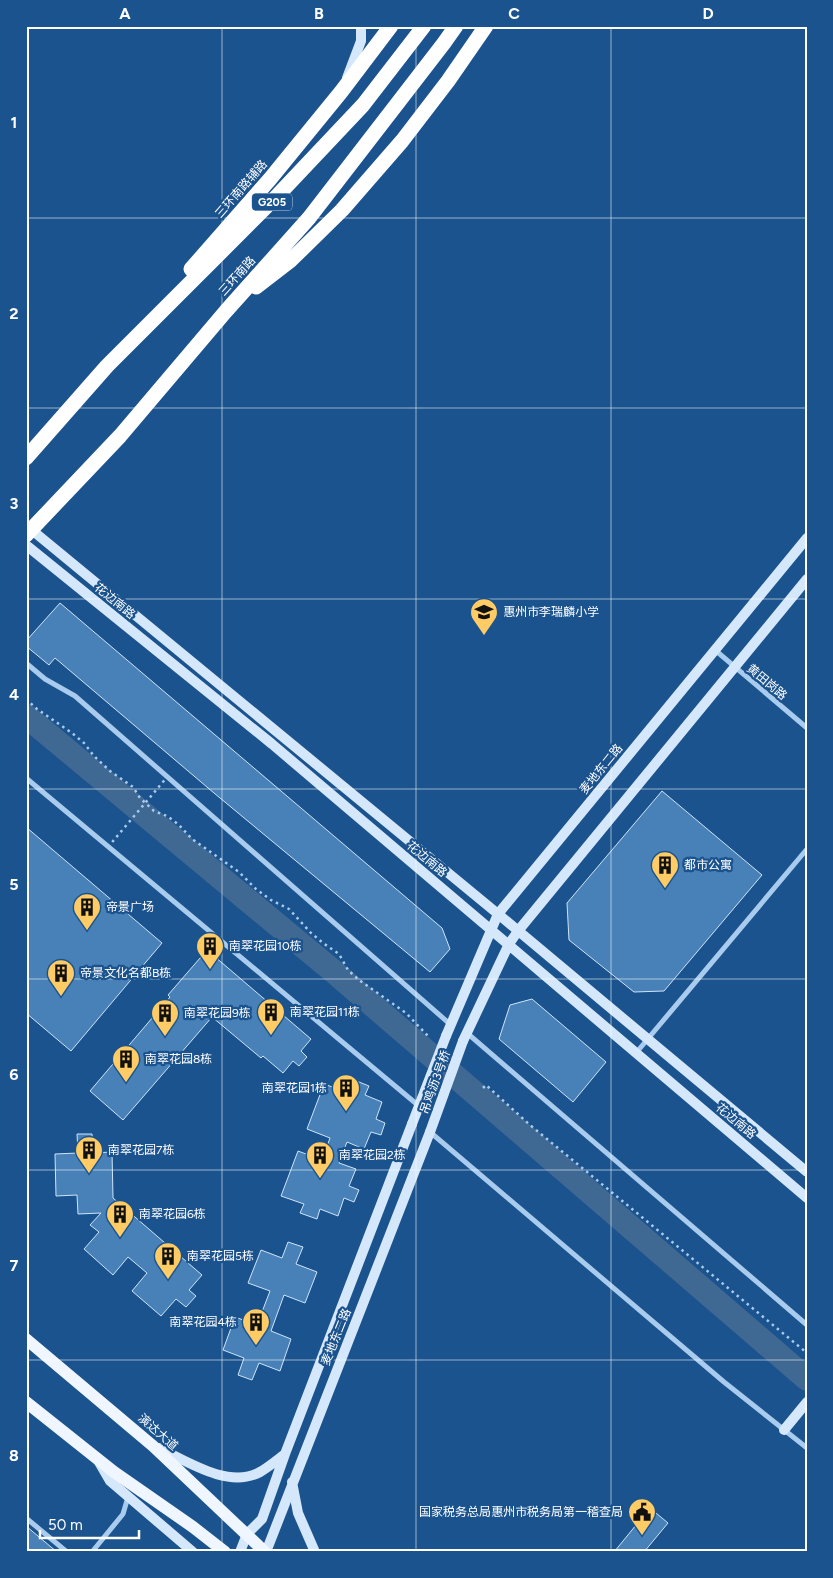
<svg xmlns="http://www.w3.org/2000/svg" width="833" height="1578" font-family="Figtree,'Noto Sans SC',sans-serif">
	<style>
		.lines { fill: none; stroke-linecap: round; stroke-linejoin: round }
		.river { stroke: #3f6892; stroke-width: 24 }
		.building { fill: #4880b8; stroke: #cee4fa }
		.path { stroke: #a8cbee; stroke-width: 2.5; stroke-dasharray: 2.5 4; stroke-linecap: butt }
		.street { stroke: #a8cbee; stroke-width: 5 }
		.secondary { stroke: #d5e7fa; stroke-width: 10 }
		.primary { stroke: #eff6ff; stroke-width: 12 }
		.highway { stroke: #fff; stroke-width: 15 }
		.path-bridge { stroke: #a8cbee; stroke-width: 2.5; stroke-dasharray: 2.5 4; stroke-linecap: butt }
		.secondary-bridge { stroke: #d5e7fa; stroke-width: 10 }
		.grid { fill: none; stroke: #fff; stroke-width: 1; stroke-opacity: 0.55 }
		.labels { text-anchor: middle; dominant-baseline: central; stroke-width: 4.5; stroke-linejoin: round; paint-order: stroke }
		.shield { fill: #1b538e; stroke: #bbcbdd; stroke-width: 1 }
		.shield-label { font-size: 11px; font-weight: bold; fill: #fff }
		.street-label { font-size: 12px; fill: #fff; stroke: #1b538e }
		.poi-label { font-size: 12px; fill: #fff; stroke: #1b538e; text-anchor: start }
		.neatline { fill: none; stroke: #fff; stroke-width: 2 }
		.grid-label { font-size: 16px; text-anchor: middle; font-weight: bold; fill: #fff }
	</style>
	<rect width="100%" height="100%" fill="#1b538e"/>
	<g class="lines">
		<!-- river -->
		<path class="river" d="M26 716 333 971 807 1379"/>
	</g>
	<!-- building -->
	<path class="building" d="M60 603 442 928 450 949 430 972 214 793 55 658 49 665 26 646V641Z
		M662 791 762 875 664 991 634 992 569 940 567 903Z
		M26 827 162 943 71 1051 26 1013Z
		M207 950 311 1039 301 1051 307 1057 299 1066 293 1061 283 1073 263 1056 261 1058 212 1017 123 1120 90 1091 170 997 168 995Z
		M532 999 606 1062 573 1102 499 1039 510 1005Z
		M354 1080 369 1086 365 1095 382 1102 376 1119 385 1123 381 1135 371 1132 364 1149 347 1142 339 1163 356 1169 349 1186 359 1190 354 1202 344 1198 338 1216 320 1209 317 1219 300 1213 304 1204 281 1196 298 1151 322 1160 330 1138 307 1129 324 1084 349 1093Z
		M77 1134H92L93 1153 112 1152 113 1198 202 1275 189 1290 196 1296 186 1307 176 1299 161 1316 132 1291 147 1273 128 1257 113 1275 84 1249 99 1232 90 1225 101 1213 78 1214 77 1195 56 1196 55 1154 78 1153Z
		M288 1242 303 1247 296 1264 317 1272 305 1303 284 1295 271 1331 291 1339 280 1371 259 1363 252 1380 238 1375 244 1358 223 1350 235 1317 257 1325 270 1291 248 1283 261 1250 282 1258Z
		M650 1508 668 1523 644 1552H614Z
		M26 1526 57 1552H26Z"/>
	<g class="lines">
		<!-- path -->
		<path class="path" d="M26 699 37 709 72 733 84 743 94 756 110 771 133 787 140 798 154 811 167 816 178 824 192 839 239 872 256 889 271 900 289 909 311 933 323 943 339 954 348 970 359 980 406 1013 428 1036
			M483 1088 486 1085 530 1125 807 1353"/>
		<!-- street -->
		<path class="street" d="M715 650 807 728
			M26 663 45 679 75 696 451 1025
			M26 778 419 1106
			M467 1033 807 1325
			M636 1053 807 849
			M430 1132 724 1382 807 1448
			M26 1518 67 1552
			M92 1552 123 1514 128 1497"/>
		<!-- secondary -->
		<path class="secondary" d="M347 78 361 41V26
			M27 526 498 914 807 1172
			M26 545 272 744 807 1198
			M446 1036 498 914 807 538
			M463 1041 509 944 518 931 807 579
			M784 1430 807 1402
			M159 1448C188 1462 229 1489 260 1472 269 1467 277 1460 285 1454
			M99 1462 110 1481 193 1552
			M292 1482 298 1513 315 1552
			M240 1552 247 1534 262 1519 285 1454 412 1124
			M266 1552 430 1132"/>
		<!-- primary -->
		<path class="primary" d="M26 1339 153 1446 265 1552
			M26 1402 114 1472 193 1527 225 1552"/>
		<!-- highway -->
		<path class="highway" d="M191 269 270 179 341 92 391 26
			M256 287 291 260 342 210 402 141 448 81 486 26
			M26 458 107 366 278 195 363 105 424 26
			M26 535 120 436 226 311 309 218 444 43 456 26"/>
		<!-- path-bridge -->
		<path class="path-bridge" d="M108 847 168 776"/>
		<!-- secondary-bridge -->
		<path class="secondary-bridge" d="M412 1124 446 1036
			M430 1132 463 1041"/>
	</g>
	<!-- grid -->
	<path class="grid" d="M222 26V1552M416 26V1552M611 26V1552M26 218H807M26 408H807M26 599H807M26 789H807M26 979H807M26 1170H807M26 1360H807"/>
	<!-- icons -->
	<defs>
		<g id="school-pin" transform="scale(1.4375)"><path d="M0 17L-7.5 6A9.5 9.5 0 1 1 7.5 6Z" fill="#ffcb65" stroke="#1b538e"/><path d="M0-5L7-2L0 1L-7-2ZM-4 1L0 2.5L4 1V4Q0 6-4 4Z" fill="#111"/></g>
		<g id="building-pin" transform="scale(1.4375)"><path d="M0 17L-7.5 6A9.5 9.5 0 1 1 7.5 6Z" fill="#ffcb65" stroke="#1b538e"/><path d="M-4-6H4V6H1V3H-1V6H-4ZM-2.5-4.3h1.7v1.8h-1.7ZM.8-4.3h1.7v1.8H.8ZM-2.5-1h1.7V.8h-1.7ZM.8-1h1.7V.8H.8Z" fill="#111"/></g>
		<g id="civic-pin" transform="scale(1.4375)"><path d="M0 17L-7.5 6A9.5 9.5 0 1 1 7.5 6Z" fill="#ffcb65" stroke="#1b538e"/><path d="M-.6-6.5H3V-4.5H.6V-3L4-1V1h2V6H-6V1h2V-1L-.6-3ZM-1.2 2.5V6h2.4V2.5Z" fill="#111"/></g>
	</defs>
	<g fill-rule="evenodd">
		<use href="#school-pin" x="484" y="612"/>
		<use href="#building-pin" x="665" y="865"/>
		<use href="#building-pin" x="87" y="907"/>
		<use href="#building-pin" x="210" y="946"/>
		<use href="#building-pin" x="61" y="973"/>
		<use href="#building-pin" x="271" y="1012"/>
		<use href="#building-pin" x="165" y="1013"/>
		<use href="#building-pin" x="126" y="1059"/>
		<use href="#building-pin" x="346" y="1088"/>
		<use href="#building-pin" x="89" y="1150"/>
		<use href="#building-pin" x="320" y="1155"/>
		<use href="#building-pin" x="120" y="1214"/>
		<use href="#building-pin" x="168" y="1256"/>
		<use href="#building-pin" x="256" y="1322"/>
		<use href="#civic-pin" x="642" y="1512"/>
	</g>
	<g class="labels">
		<!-- shield labels -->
		<rect class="shield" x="252" y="193.5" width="40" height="17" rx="4"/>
		<g class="shield-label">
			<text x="272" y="202">G205</text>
		</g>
		<!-- street labels -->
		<g class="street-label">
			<text transform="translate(241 189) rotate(-49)">三环南路辅路</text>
			<text transform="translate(237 276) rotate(-48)">三环南路</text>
			<text transform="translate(115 601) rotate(39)">花边南路</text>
			<text transform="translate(767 682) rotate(40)">黄田岗路</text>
			<text transform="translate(601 769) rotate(-51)">麦地东二路</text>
			<text transform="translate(427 859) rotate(40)">花边南路</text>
			<text transform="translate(435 1082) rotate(-70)">吊鸡沥3号桥</text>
			<text transform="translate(736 1121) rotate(40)">花边南路</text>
			<text transform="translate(336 1337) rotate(-68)">麦地东二路</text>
			<text transform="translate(158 1432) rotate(41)">演达大道</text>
		</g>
		<!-- poi labels -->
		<g class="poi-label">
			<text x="503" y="612">惠州市李瑞麟小学</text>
			<text x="684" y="865">都市公寓</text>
			<text x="106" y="907">帝景广场</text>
			<text x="229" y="946">南翠花园10栋</text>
			<text x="80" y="973">帝景文化名都B栋</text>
			<text x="290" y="1012">南翠花园11栋</text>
			<text x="184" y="1013">南翠花园9栋</text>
			<text x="145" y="1059">南翠花园8栋</text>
			<text x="327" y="1088" text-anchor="end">南翠花园1栋</text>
			<text x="108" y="1150">南翠花园7栋</text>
			<text x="339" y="1155">南翠花园2栋</text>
			<text x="139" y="1214">南翠花园6栋</text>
			<text x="187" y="1256">南翠花园5栋</text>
			<text x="237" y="1322" text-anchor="end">南翠花园4栋</text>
			<text x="623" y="1512" text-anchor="end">国家税务总局惠州市税务局第一稽查局</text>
		</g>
	</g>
	<!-- border -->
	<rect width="833" height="1578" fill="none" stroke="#1b538e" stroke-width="55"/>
	<!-- scale -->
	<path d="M40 1530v8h99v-8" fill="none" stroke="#ffffff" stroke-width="2.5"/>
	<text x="48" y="1530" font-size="15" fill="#ffffff" stroke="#1b538e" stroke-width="4" paint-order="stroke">50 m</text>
	<rect x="28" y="28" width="778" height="1522" class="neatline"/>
	<g class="grid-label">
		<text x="125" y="19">A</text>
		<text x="319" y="19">B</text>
		<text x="514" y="19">C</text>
		<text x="708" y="19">D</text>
		<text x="14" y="128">1</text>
		<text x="14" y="319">2</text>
		<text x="14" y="509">3</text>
		<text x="14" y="700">4</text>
		<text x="14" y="890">5</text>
		<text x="14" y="1080">6</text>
		<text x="14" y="1271">7</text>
		<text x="14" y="1461">8</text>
	</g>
</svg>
